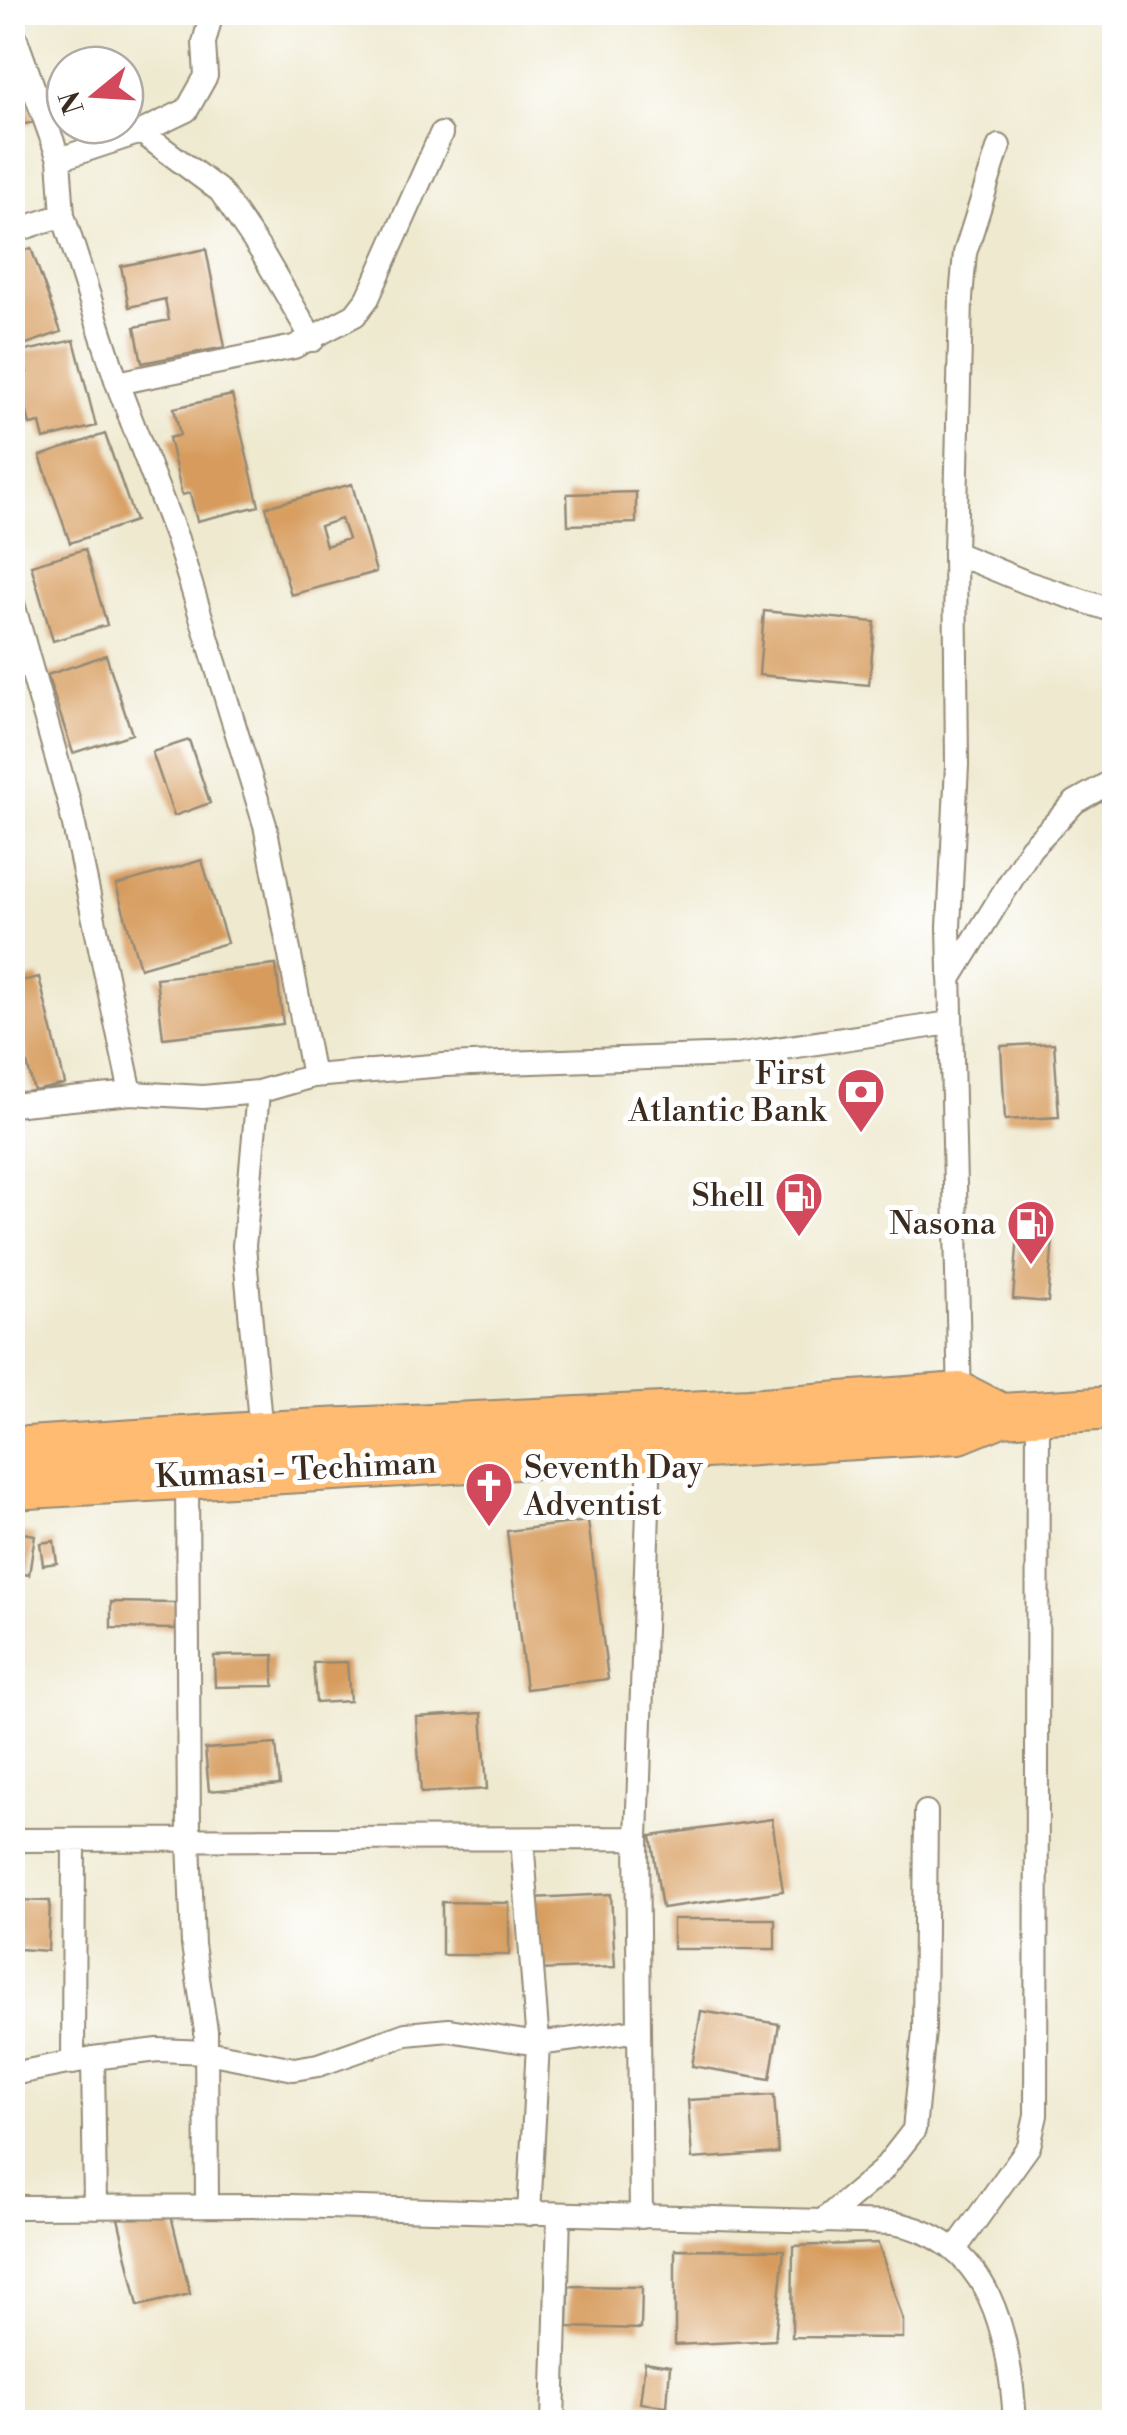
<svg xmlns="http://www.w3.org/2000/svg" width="1127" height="2435" font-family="'Libre Bodoni',serif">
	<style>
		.building { fill: #d79c5d; fill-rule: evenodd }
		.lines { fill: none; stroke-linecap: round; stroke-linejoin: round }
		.street-casing { stroke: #948a76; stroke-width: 26 }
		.highway-casing { stroke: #948a76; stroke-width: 46 }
		.street { stroke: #fff; stroke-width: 22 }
		.highway { stroke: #ffbb71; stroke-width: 42 }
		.labels { text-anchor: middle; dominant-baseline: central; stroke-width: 10; stroke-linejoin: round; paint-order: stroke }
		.poi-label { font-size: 32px; fill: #3b2a1e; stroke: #fff; text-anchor: end }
		.street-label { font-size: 32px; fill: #3b2a1e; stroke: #fff }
	</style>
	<rect width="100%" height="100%" fill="#fff"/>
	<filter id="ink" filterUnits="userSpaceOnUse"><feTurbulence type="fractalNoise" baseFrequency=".01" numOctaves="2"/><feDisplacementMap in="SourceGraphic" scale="20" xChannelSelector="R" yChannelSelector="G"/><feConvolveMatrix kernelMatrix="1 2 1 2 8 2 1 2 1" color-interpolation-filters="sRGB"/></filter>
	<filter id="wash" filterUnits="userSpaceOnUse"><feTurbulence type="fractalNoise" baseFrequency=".0048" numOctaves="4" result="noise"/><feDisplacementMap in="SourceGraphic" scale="40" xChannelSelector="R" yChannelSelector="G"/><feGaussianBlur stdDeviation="2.25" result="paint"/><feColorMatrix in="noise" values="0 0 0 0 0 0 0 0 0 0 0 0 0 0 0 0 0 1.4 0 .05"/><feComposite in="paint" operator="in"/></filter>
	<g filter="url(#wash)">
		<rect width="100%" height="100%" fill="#eee9cf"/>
		<g id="blocks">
			<!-- building -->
			<path class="building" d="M25 87 34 122 12 127V90Z
				M31 248 61 332 12 349V255Z
				M206 249 225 347 142 363 135 327 169 320 165 299 129 307 121 266Z
				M74 340 96 426 44 439 40 423 30 425 18 374 27 372 22 352Z
				M232 395 259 506 197 521 190 493 182 495 169 438 180 435 174 408Z
				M105 434 135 521 70 543 40 456Z
				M352 484 376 572 291 595 266 507ZM341 519 348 539 326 546 320 526Z
				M636 492V523L568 525 567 494Z
				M85 549 107 625 53 641 31 565Z
				M764 611 875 622 869 685 759 675Z
				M106 655 132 734 73 753 47 675Z
				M189 740 210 803 174 816 152 752Z
				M202 860 227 943 140 968 116 885Z
				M276 965 283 1024 163 1038 156 978Z
				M39 977 65 1084 34 1091 12 1003V983Z
				M1054 1043 1059 1117 1005 1120 1001 1046Z
				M1018 1234 1053 1237 1048 1302 1013 1299Z
				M588 1521 608 1679 526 1689 507 1531Z
				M17 1532 35 1535 29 1575 12 1572Z
				M54 1541 57 1563 43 1565 40 1543Z
				M111 1602 176 1603V1629L111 1628Z
				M274 1655V1686L215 1687 214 1656Z
				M347 1662 350 1701 316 1703 313 1663Z
				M482 1713 487 1789 421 1793 416 1717Z
				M276 1744 280 1785 209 1791 205 1749Z
				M772 1819 783 1891 662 1908 651 1836Z
				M611 1894 615 1967 537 1970 533 1898Z
				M12 1900 50 1901 48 1951 19 1949V1934L12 1933Z
				M442 1902 509 1903V1955H442Z
				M673 1919H775V1949H673Z
				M701 2011 779 2024 770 2079 692 2066Z
				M774 2095 778 2153 692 2159 688 2100Z
				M169 2207 190 2294 138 2306 118 2218Z
				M878 2243 903 2320V2338L792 2337 793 2246Z
				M675 2249 784 2250 775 2340 675 2345Z
				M569 2286 642 2287 641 2329 568 2327Z
				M645 2362 670 2366 667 2406 640 2403Z"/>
		</g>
	</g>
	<g filter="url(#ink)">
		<use href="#blocks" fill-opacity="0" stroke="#948a76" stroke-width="2.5"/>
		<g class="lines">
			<!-- street casing -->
			<g class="street-casing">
				<path id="street" d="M12 28 59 159 63 215 12 232
					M141 132 220 191 261 251 313 340
					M59 159 141 132 187 110 206 76 204 43 212 12
					M63 215 117 383 177 539 265 825 313 1076
					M117 383 294 347 355 315 368 298 441 134
					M955 553 1028 583 1114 611
					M12 600 69 802 131 1093 203 1097 258 1092 313 1076 444 1065 736 1055 950 1023
					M950 979 1031 848 1075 802 1114 780
					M258 1092 244 1246 261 1433
					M12 1105 131 1093
					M960 1402 949 927 957 765 955 553 961 298 965 253 999 146
					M187 1476 189 1840 193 1945 206 2031 207 2206
					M522 1839 538 2044 529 2214
					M12 1840 637 1838
					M93 2058 95 2207
					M73 2063 74 1840
					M12 2074 93 2058 158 2050 207 2052 294 2069 318 2065 406 2034 449 2030 538 2044 639 2030
					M12 2207 291 2206 893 2223C992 2240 1010 2337 1015 2422
					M641 2217 637 1838 650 1450
					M821 2222 882 2171 914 2130 924 2031 926 1812
					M956 2248 1029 2146 1036 2115 1038 1412
					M553 2422 559 2214"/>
			</g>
			<!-- highway casing -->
			<g class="highway-casing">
				<path id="highway" d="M12 1449 261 1433 749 1410 960 1394 1001 1415
					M12 1488 959 1432 1001 1415 1114 1408"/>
			</g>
			<!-- street -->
			<use href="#street" class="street"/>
			<!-- highway -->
			<use href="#highway" class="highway"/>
		</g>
	</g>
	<!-- icons -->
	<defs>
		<g id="bank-pin" transform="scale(2.5)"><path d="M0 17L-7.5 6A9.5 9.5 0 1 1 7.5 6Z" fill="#d1495b" stroke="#fff"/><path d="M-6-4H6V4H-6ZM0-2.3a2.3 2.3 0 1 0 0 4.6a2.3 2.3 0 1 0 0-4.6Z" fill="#fff"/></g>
		<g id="fuel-pin" transform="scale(2.5)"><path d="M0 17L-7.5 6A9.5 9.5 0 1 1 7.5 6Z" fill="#d1495b" stroke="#fff"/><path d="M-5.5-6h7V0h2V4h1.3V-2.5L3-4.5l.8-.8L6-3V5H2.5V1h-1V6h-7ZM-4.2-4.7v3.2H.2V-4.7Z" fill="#fff"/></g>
		<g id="church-pin" transform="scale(2.5)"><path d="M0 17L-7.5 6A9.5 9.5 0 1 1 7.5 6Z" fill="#d1495b" stroke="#fff"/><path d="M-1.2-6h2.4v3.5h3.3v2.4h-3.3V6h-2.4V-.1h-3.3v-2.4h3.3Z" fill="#fff"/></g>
	</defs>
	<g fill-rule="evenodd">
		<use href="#bank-pin" x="861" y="1092"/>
		<use href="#fuel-pin" x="799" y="1196"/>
		<use href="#fuel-pin" x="1031" y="1224"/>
		<use href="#church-pin" x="489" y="1486"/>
	</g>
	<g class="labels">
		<!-- poi labels -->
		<g class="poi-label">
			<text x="826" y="1074">First<tspan x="826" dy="37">Atlantic Bank</tspan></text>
			<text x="764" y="1196">Shell</text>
			<text x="996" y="1224">Nasona</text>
			<text x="524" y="1468" text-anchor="start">Seventh Day<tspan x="524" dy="37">Adventist</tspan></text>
		</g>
		<!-- street labels -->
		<g class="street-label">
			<text transform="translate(296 1470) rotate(-3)">Kumasi - Techiman</text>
		</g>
	</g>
	<!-- margin -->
	<rect width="1127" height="2435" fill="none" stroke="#fff" stroke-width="50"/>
	<!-- north arrow -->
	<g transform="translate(95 95) rotate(252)"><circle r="48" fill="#ffffff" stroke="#b1aaa5" stroke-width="2.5"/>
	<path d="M0-8L18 38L0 25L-18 38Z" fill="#d1495b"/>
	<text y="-15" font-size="28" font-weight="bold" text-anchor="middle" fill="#3b2a1e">N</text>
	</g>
</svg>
